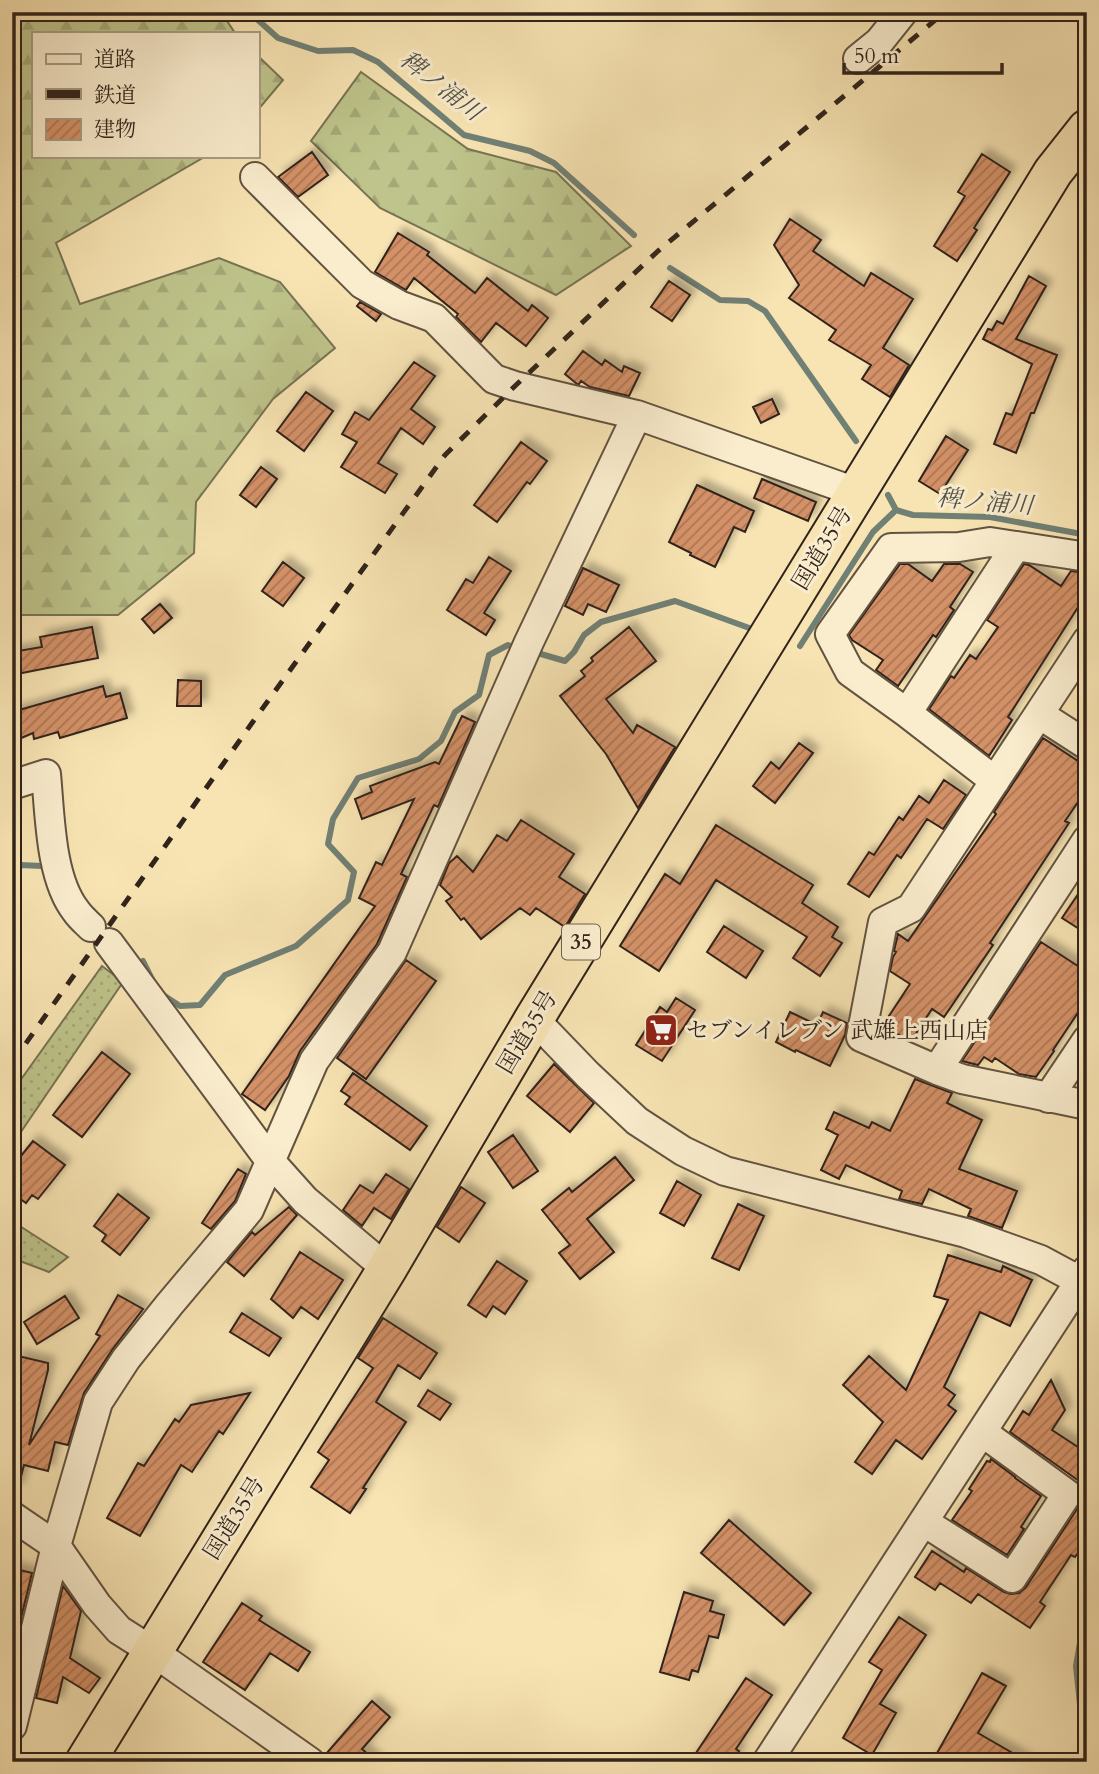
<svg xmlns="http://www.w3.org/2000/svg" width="1099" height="1774" font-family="Cardo,'Noto Serif JP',serif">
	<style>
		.grass { fill: url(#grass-dots); stroke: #777453; stroke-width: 2 }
		.forest { fill: url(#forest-firs); stroke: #777453; stroke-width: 2 }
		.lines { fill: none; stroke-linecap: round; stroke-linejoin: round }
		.stream { stroke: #718075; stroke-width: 6 }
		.building { fill: url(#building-hatch); stroke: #30231b; stroke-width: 2; filter: url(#shadow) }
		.minor-casing { stroke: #625341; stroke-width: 32 }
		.highway-casing { stroke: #30231b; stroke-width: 42 }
		.minor { stroke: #faedce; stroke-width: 28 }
		.highway { stroke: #f8e4b3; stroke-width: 38 }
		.rail { stroke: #30231b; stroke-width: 5; stroke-dasharray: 12 12; stroke-linecap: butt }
		.labels { text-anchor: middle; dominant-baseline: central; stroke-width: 6; stroke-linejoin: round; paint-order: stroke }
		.shield { fill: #faedce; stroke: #6d6051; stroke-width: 2 }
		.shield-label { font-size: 21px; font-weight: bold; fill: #30231b }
		.street-label { font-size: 23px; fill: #30231b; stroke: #faedce }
		.poi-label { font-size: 23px; fill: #30231b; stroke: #faedce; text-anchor: start }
		.water-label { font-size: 24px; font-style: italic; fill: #515248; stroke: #faedce }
	</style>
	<defs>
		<pattern id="grass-dots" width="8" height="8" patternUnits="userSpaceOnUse" patternTransform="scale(1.75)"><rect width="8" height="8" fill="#bec48b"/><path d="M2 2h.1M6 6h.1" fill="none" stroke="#a4a877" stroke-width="1.8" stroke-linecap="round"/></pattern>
		<pattern id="forest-firs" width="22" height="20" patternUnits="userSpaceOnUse" patternTransform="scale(1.75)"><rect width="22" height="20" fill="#bec48b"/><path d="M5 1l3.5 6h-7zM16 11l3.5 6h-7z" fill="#a4a877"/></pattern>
		<pattern id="building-hatch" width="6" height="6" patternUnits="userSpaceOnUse" patternTransform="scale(1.75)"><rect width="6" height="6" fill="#d49167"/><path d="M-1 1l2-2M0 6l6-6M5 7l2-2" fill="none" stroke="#ac7654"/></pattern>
		<filter id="shadow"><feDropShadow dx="6" dy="-6" stdDeviation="3.5" flood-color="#0004"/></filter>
	</defs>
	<rect width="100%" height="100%" fill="#f8e4b3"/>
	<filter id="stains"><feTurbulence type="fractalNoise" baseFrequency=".00286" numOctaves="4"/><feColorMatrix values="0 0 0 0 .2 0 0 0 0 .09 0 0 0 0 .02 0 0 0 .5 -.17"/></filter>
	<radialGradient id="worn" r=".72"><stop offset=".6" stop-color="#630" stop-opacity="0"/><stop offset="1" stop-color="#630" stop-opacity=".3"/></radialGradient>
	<!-- grass -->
	<path class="grass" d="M102 966 123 982 12 1145V1092Z
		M12 1221 68 1257 49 1272 12 1258Z"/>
	<!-- forest -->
	<path class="forest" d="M12 12H221L235 33H33V156H206L56 243 80 304 219 258 280 282 335 348 273 399 196 502 194 553 118 615H12Z
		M257 55 283 80 257 111Z
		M361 72 468 149 556 172 631 246 556 295 380 208 311 141Z"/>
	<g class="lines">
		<!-- stream -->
		<path class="stream" d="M249 12 278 38 318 51 353 50 378 62 464 135 530 151 554 163 634 235
			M670 268 720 300 748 301 765 311 856 441
			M888 495 896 510 913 515 990 517 1087 535
			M800 646 873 532 896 510
			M534 652 565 661 574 652 584 635 601 622 675 601 752 629
			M12 871 20 865 42 866
			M143 961 153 981
			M160 993 180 1006 200 1005 225 975 296 946 348 900 354 872 328 844 333 819 358 778 419 759 441 741 455 712 479 695 489 655 508 645 520 649
			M1086 1762 1076 1666 1083 1625 1087 1620"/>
	</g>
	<!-- building -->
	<path class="building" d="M312 152 328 175 298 197 278 177Z
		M982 154 1010 172 974 228 977 230 957 261 934 246 965 196 958 192Z
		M790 219 821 240 813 251 864 286 871 273 913 299 883 348 909 365 890 397 862 379 871 365 829 340 836 330 789 298 799 285 774 245Z
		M398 233 429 252 427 255 475 293 487 278 528 311 532 305 548 318 526 346 496 323 481 342 456 317 458 314 414 278 406 290 375 272Z
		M1029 276 1046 286 1016 339 1057 355 1034 413H1031L1016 453 994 444 1006 413 1012 415 1032 364 983 339 988 329 992 330 997 321 1003 324Z
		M669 281 690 295 672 321 651 307Z
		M360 302 381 314 376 321 357 306Z
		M583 351 602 365 605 360 622 372 624 366 640 373 629 396 590 387 581 381 579 384H577L565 374Z
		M414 362 435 376 411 409 435 427 423 444 401 428 378 463 397 474 385 493 341 467 357 442 342 434 355 412 369 420Z
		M306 392 333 411 304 451 277 431Z
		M772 399 779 414 761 423 753 407Z
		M946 436 968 450 940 494 919 481Z
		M521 442 547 461 530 484 527 482 497 522 474 505Z
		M261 467 277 479 256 507 240 495Z
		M762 479 816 502 808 521 754 498Z
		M697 485 754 511 745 532 734 527 715 567 690 555 691 553 669 542Z
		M489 557 511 571 484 613 495 620 486 635 447 610 466 579 473 583Z
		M283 562 304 578 283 606 262 591Z
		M900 564H908L932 581 944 564H960L973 572 950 607 954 610 936 637 933 635 898 686 876 670 883 660 852 640 849 635Z
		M1024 564 1029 565 1061 586 1071 571 1087 573V593L1008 717 1012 720 989 756 929 709 951 676 954 678 970 655 976 659 998 627 987 620Z
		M583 568 619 585 606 612 588 604 583 615 565 606Z
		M160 604 172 618 154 633 142 619Z
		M92 627 98 658 12 675V652L42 647 40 637Z
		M629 627 656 661 606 699 633 733 637 725 675 747 638 808 606 754 560 696 585 676 581 671 593 661 591 658Z
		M178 680 201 681V706H177Z
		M103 686 106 697 120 693 127 718 60 738 58 732 34 739 33 733 12 742V712Z
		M462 716 475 722 438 807 434 805 401 874 407 877 377 944 300 1051 289 1076 265 1110 242 1094 375 906 359 898 376 862 382 865 414 799 362 819 355 799 372 792 370 786 435 762 439 764Z
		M1043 738 1087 767V789L1065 821 1069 823 990 943 993 945 944 1017 932 1009 911 1041 899 1035 883 1025 910 984 890 971 893 957 896 952 894 951 898 934 908 941 996 814 994 812Z
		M799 743 813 753 775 803 753 786 771 762 779 769Z
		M944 780 966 795 943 829 927 819 901 858 897 855 869 897 848 884 869 852 874 855 899 817 903 820 919 796 929 803Z
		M521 820 574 854 559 877 585 894 565 927 536 908 530 915 520 908 481 939 464 918 461 920 446 901 452 897 440 885 449 863 457 856 473 872 497 835 507 841Z
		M716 825 813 885 802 903 838 927 832 937 842 943 820 976 793 958 807 937 716 880 659 971 620 946 665 874 680 884Z
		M1087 881V934L1062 918Z
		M724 926 763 951 746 978 707 952Z
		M1041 942 1087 972V999L1053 1050 1054 1051 1036 1077 1019 1074 995 1058 992 1062 984 1057 978 1065 962 1061Z
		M406 960 436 981 366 1079 337 1058Z
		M676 998 695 1010 662 1061 636 1045 660 1007 667 1012Z
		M790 1012 817 1025 823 1012 847 1023 845 1035 830 1066 796 1050 795 1052 776 1042Z
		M102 1052 130 1074 82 1137 53 1115Z
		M554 1064 594 1103 570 1132 527 1096Z
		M353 1073 427 1126 410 1150 345 1104 350 1097 341 1091Z
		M915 1079 952 1093 947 1103 982 1120 959 1169 1017 1191 1002 1228 968 1216 971 1209 929 1189 922 1204 899 1199 902 1191 846 1165 839 1179 821 1170 838 1135 826 1129 834 1112 869 1128 872 1122 890 1131Z
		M513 1135 538 1171 513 1188 488 1152Z
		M33 1141 65 1165 38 1199 32 1195 26 1203 12 1193V1167Z
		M615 1157 634 1180 587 1219 614 1252 580 1279 559 1253 570 1245 542 1210 569 1188 572 1192Z
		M238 1169 246 1174 235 1201 211 1229 202 1223Z
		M386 1174 409 1189 391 1219 374 1208 362 1226 343 1210 360 1185 373 1193Z
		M677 1181 701 1195 684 1226 660 1213Z
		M461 1187 485 1203 459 1242 437 1227Z
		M118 1194 149 1218 120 1255 102 1241 106 1235 94 1226Z
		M738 1204 764 1216 739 1270 712 1258Z
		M289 1207 297 1215 244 1276 227 1262 252 1232 255 1235Z
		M300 1252 343 1280 318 1319 301 1307 293 1318 271 1299Z
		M948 1255 1001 1272 1003 1266 1032 1280 1010 1326 980 1312 944 1387 955 1395 948 1405 956 1411 922 1459 896 1440 872 1474 855 1462 883 1422 843 1385 869 1356 906 1390 948 1300 934 1296Z
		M497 1261 527 1281 505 1314 493 1306 486 1317 468 1305Z
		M118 1295 143 1309 112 1350 84 1393 68 1445 55 1442 48 1471 24 1465 18 1488H12V1380L18 1356 48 1363V1370L29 1445 100 1336 96 1334Z
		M65 1296 79 1318 37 1344 24 1322Z
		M242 1313 281 1338 269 1356 230 1332Z
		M383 1318 437 1353 420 1379 398 1365 376 1402 406 1422 363 1488 366 1489 350 1513 311 1487 329 1460 318 1452 373 1368 358 1358Z
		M1051 1380 1065 1410 1052 1430 1087 1453V1540L1075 1557 1071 1555 1040 1602 1045 1606 1030 1628 978 1594 971 1603 940 1583 935 1590 915 1577 932 1551 964 1572 966 1568 1004 1592 1011 1594 1019 1593 1026 1587 1081 1503 1083 1491 1086 1486 1010 1432 1023 1411 1029 1415Z
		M428 1390 451 1404 440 1420 418 1406Z
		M250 1393 223 1434 219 1431 192 1472 181 1465 140 1536 107 1518 138 1463 144 1466 175 1419 179 1422 191 1405Z
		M991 1459 1015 1477V1478L1041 1496 1021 1527 1024 1529 1007 1555 952 1520 972 1491 969 1489 987 1461 990 1462Z
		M729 1520 811 1593 784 1625 701 1553Z
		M12 1568 32 1573 12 1655Z
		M63 1586 81 1611 70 1658 100 1678 89 1693 63 1677 57 1703 36 1698Z
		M684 1592 713 1601 710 1611 724 1615 718 1638 709 1636 698 1672 692 1670 689 1680 660 1672Z
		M242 1603 262 1616 259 1620 310 1652 298 1671 270 1653 245 1690 203 1662Z
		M899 1617 926 1635 880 1704 896 1713 872 1755 843 1738 882 1670 869 1662Z
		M982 1673 1006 1686 978 1733 1028 1762H932Z
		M746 1678 772 1695 736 1749 739 1751 732 1762H690Z
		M372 1701 390 1717 362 1749 377 1762H335L326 1754Z"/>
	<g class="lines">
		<!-- minor casing -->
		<g class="minor-casing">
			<path id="minor" d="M858 59 879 42 903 12
				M255 177 362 284 399 305 434 318 494 379 515 386 637 415 856 492
				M1087 641 911 908 883 922 861 1037 937 1070 962 1079 1087 1105
				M907 713 850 672 830 634 891 548 959 547 990 542 1087 557
				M1039 714 1087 745
				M995 781 907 713 1016 546
				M12 785 46 774C50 815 50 878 76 911 80 917 86 922 91 927
				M109 943 271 1162 305 1200 387 1269
				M534 1019 588 1075 637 1121 683 1151 725 1171 966 1233 1041 1260 1080 1281 1087 1287
				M937 1070 1087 840
				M1048 1098 1087 1040
				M12 1516 56 1546 97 1605 119 1630 152 1651 310 1762
				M924 1522 1012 1578 1067 1494 982 1432
				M12 1726 56 1546 98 1402 126 1359 169 1305 249 1210 314 1061 392 952 529 642 637 415
				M767 1762 1087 1270"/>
		</g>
		<!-- highway casing -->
		<g class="highway-casing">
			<path id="highway" d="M85 1762 387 1269 534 1019 1053 172 1087 129"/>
		</g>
		<!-- minor -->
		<use href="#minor" class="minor"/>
		<!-- highway -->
		<use href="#highway" class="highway"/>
		<!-- rail -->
		<path class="rail" d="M12 1063 252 723 445 455 515 386 658 251 945 12"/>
	</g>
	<!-- icons -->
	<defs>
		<g id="supermarket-square" transform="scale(1.75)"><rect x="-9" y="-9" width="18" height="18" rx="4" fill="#8f2418" stroke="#faedce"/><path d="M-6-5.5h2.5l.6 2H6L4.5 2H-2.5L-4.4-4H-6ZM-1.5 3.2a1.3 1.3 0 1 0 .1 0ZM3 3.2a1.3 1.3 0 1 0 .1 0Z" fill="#fff"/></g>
	</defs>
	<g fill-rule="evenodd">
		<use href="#supermarket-square" x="661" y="1030"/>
	</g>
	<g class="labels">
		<!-- shield labels -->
		<rect class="shield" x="562" y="924.5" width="38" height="35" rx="5"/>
		<g class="shield-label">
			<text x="581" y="942">35</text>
		</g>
		<!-- street labels -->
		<g class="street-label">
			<text transform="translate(822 548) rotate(-59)">国道35号</text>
			<text transform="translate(527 1032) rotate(-59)">国道35号</text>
			<text transform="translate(234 1518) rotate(-58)">国道35号</text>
		</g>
		<!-- poi labels -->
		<g class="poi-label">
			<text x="686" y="1030">セブンイレブン 武雄上西山店</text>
		</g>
		<!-- water labels -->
		<g class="water-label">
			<text transform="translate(441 86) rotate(38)">稗ノ浦川</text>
			<text transform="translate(985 502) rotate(5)">稗ノ浦川</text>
		</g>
	</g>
	<!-- margin -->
	<rect width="1099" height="1774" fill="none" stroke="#f8e4b3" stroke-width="42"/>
	<rect x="14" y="14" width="1071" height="1746" fill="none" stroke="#30231b" stroke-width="3.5"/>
	<rect x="21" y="21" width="1057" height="1732" fill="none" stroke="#30231b" stroke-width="2"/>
	<!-- legend -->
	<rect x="32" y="32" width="228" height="126" fill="#faedce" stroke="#a99c86" stroke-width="2"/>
	<rect x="46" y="54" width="35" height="10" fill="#faedce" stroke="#a99c86" stroke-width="2"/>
	<text x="94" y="66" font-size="21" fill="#30231b">道路</text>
	<rect x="46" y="89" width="35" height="10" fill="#30231b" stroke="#a99c86" stroke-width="2"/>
	<text x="94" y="102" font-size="21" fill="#30231b">鉄道</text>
	<rect x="46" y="119" width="35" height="21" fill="url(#building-hatch)" stroke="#a99c86" stroke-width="2"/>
	<text x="94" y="136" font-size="21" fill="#30231b">建物</text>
	<!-- scale -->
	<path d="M844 63v10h158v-10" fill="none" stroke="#30231b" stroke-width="3.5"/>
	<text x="854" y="63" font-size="21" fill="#30231b" stroke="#faedce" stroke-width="5" paint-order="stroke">50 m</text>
	<rect width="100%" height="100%" filter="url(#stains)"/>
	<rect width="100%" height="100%" fill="url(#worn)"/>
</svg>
